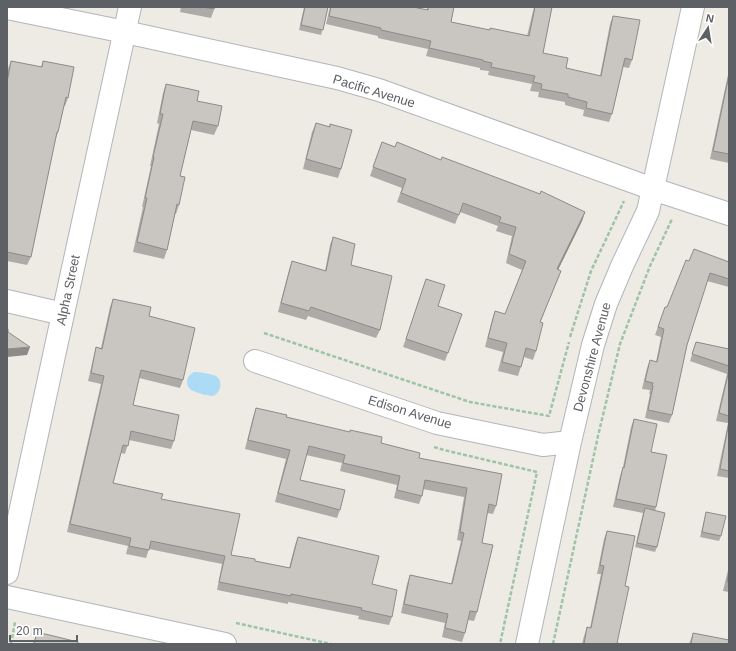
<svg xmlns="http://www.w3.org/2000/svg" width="736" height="651" font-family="Arial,sans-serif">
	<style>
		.water { fill: #addbf6 }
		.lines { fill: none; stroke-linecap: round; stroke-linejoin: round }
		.minor-casing { stroke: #b2b5b9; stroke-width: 24 }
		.path { stroke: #9ec3a6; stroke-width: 2.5; stroke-dasharray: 4 2; stroke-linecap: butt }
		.minor { stroke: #fff; stroke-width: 22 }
		.wall { fill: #adaaa7 }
		.shaded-wall { fill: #8d8b88 }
		.building { fill: #c9c6c2; stroke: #8d8b88 }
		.labels { text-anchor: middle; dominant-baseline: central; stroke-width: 3; stroke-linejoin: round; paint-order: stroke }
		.street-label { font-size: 13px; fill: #5d6064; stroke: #fff }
	</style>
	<rect width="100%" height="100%" fill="#eeebe5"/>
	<!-- water -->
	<path class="water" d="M194 372C200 372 211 374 216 376 224 381 220 395 212 396 208 396 194 392 191 390 184 384 187 375 194 372Z"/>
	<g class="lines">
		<!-- minor casing -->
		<g class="minor-casing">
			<path id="minor" d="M7 8 125 32 337 78 379 90 653 189 729 214
				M7 301 63 314
				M255 361 437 423 543 445 570 442
				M7 573 63 314 130 7
				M7 597 225 644
				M527 644 570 442 593 345 606 304 622 266 648 211 693 7"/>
		</g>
		<!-- path -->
		<path class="path" d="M264 333 470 402 549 416 569 342
			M570 337 591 271 624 201
			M434 447 444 450 537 472 500 644
			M236 623 331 644
			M11 644 15 622
			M553 644 598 436 620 344 650 266 672 219"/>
		<!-- minor -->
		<use href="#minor" class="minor"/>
	</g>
	<!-- wall -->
	<path class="wall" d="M181 7H215L211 18 180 12Z
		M304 7H328L321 35 299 30Z
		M330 7H413L427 10V7H454L451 22 489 30 527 36 534 7H552L543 53 566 68 600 76 610 24 613 16 632 60 629 68 623 67 612 114 609 122 583 116 584 110 565 105V102L538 97 539 92 530 91 532 84 488 75 489 71 480 70V68L426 56 428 49 378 38V36L326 24Z
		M11 61 41 67 43 61 68 98 65 106H64L58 132 55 141 31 257 27 265 7 261V75L8 69Z
		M729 70V163L710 159Z
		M166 84 197 101 218 126 214 135 191 130 180 176 179 205 176 214H175L167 250 164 259 133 252 143 207H142L151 166H150L159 124 157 123 163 93Z
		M316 123 329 127 330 124 341 169 338 178 303 169 312 132Z
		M382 142 395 147 441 160 585 212 582 221 558 270 561 271 540 323 536 351 533 360 524 357 518 376 498 371 503 352 485 347 492 320 495 311 505 314 522 270 506 263 512 236 496 231 498 226 460 212 455 224 397 202 402 188 370 176Z
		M333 237 351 265 380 330 376 338 308 316 306 320 278 312 289 270 292 261 325 271 330 245Z
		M689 261 729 262V287L707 281 687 345 672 415 669 423 645 418 650 394H649L650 390 642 389 647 368 650 360 656 362 661 337 655 335 665 307H667Z
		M426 279 438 306 462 314 445 361 403 347Z
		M113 299 149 316 183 380 180 388 139 378 133 405 174 441 171 449 129 440 125 454 121 453 113 483 161 499 231 555 255 561 289 568 295 545 298 537 372 584 392 617 389 625 358 619 359 616 288 602V604L217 590 222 564 149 549 146 558 126 554 128 546 67 532 101 384 88 381 94 355 96 347 101 348 110 307Z
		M696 342 729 349V478L717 476 728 423 716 421 727 374 690 361Z
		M256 408 381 443 419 458 496 506 493 514 487 513 482 543 477 612 474 621 468 620 465 633 462 642 442 637 445 623 401 613 407 584 410 575 451 584 461 541 457 540 464 497 423 489 422 496 419 504 394 498 397 485 340 471 342 463 306 455 300 480 340 510 337 518 275 502 286 459 245 449 253 417Z
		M634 419 651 452 656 507 655 511 657 547 655 552 635 547 643 513 613 507 620 476 623 467 631 427Z
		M706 512 721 536 719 541 700 537 705 516Z
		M607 531 625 586 617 643 621 644H582L584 636 587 627 590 628 601 574H597L604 539Z
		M729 566V592L723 591Z
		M37 632 78 644H33Z
		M693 633 729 640V639V644H689Z"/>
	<!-- shaded-wall -->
	<path class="shaded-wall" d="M585 212 582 221 554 278 557 269Z
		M30 347 27 355 7 357V349Z"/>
	<!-- building -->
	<path class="building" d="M202 7H215L214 9Z
		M305 7H328L323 30 301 25Z
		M331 7H413L428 10V7H454L451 22 490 30V28L529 36 535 7H552L543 53 568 58 566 68 601 76 613 16 640 20 632 60 625 58 612 114 586 108 587 102 568 97V94L541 89 542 84 533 82 535 76 491 67 492 63 483 61V60L429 48 431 41 381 30V28L329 16Z
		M11 61 42 67 43 61 74 67 68 98 66 97 58 132H57L31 257 7 252V82Z
		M729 75V154L713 151Z
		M166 84 199 91 197 101 222 106 218 126 193 121 180 176 185 177 179 205 177 204 167 250 137 242 147 198H145L154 157H153L163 114H160Z
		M316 123 330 127V124L352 130 341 169 306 159Z
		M382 142 395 147 397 142 441 160 442 157 540 194 541 191 585 212 557 269 561 271 540 322 543 323 536 351 526 348 521 367 502 362 507 343 488 338 495 311 505 314 526 261 509 254 516 227 499 222 501 217 463 203 459 215 401 193 406 179 373 167Z
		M333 237 355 244 351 265 392 276 380 330 311 307 309 311 281 303 292 261 326 271Z
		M694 249 729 262V279L710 273 687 345 672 415 648 410 653 386H652L653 383 645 381 650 360 657 362 664 329 658 327 665 307H667L686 260 689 261Z
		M426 279 445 285 438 306 462 314 448 353 406 339Z
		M113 299 151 307 149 316 195 328 183 380 141 370 133 405 179 415 174 441 131 431 128 446 123 445 113 483 163 494 161 499 240 514 231 555 255 559V561L290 568 298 537 379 556 372 584 397 590 392 617 361 610 362 608 291 594V596L219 582 225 556 151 541 149 550 129 546 131 538 70 524 104 376 91 373 96 347 102 349Z
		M7 329H8V332L30 347 7 349Z
		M696 342 729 349V366L692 354Z
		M729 370V416L719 413Z
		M256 408 287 415 286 417 350 432V430L382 437 381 443 420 453 419 458 502 474 496 506 489 504 482 543 493 545 477 612 470 611 465 633 445 628 448 614 404 604 410 575 452 584 464 533 460 532 467 488 425 480 422 496 397 490 400 476 343 463 345 455 309 446 300 480 345 490 340 510 278 493 290 450 248 440Z
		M634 419 657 424 651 452 667 455 656 507 616 499 623 467 624 468Z
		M729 422V471L720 469Z
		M645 508 665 513 657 547 637 543Z
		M706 512 726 516 721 536 702 532Z
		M607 531 635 536 625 586 629 587 617 643 621 644H584L587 627 591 628 604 566 600 565Z
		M729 571V583L727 582Z
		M37 632 78 642V644H34Z
		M693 633 729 640V644H691Z"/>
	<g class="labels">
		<!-- street labels -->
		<g class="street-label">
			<text transform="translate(374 91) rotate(17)">Pacific Avenue</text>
			<text transform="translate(68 290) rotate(-78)">Alpha Street</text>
			<text transform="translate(592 357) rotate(-75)">Devonshire Avenue</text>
			<text transform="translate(410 412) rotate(17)">Edison Avenue</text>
		</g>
	</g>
	<!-- border -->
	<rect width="736" height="651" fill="none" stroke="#5d6064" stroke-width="16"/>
	<!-- north arrow -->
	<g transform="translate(708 28) rotate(12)" stroke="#ffffff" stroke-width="3" paint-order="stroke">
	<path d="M0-3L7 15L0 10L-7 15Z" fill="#5d6064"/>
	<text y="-6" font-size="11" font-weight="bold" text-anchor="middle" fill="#5d6064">N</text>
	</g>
	<!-- scale -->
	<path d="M10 635v6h67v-6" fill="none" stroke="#5d6064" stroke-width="2"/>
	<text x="16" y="635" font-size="12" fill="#5d6064" stroke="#ffffff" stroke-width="3" paint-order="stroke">20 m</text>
</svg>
